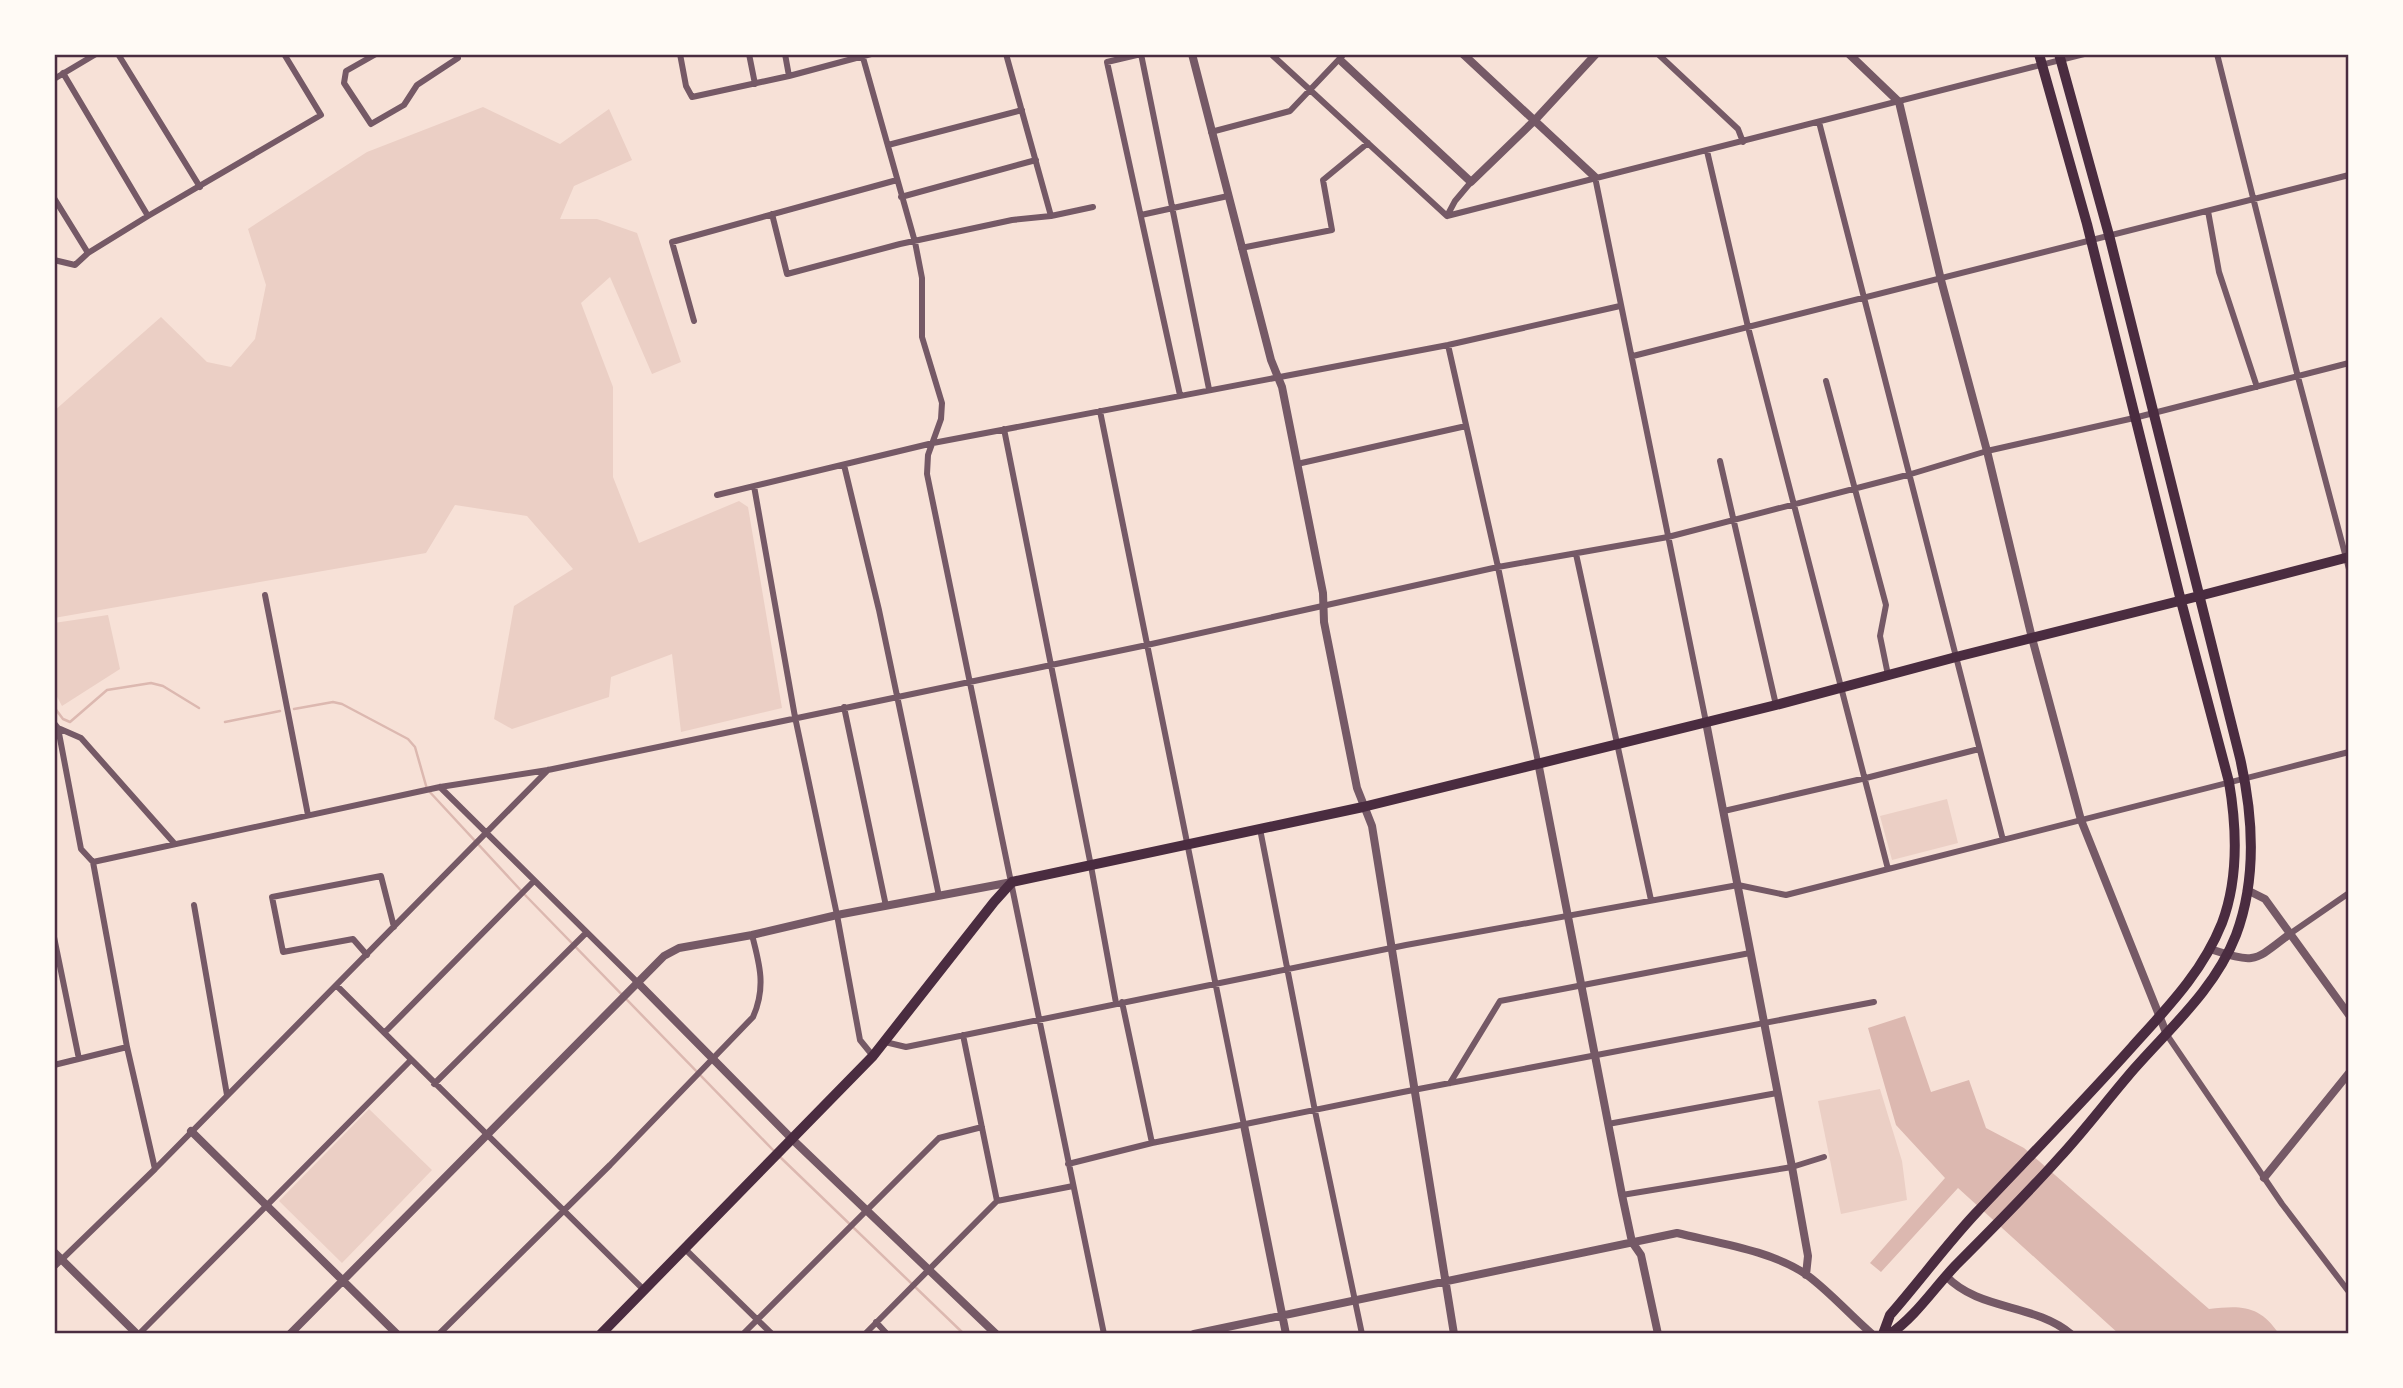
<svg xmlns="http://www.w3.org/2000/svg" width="2403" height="1388" font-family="Cabin,sans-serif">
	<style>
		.green { fill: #ebcfc5 }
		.water { fill: #dcb8b0 }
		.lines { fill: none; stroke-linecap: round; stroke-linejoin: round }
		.stream { stroke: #dcb8b0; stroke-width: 2.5 }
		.minor { stroke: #755966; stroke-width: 6 }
		.tertiary { stroke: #755966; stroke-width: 8 }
		.primary { stroke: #4a2c40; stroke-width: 10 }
		.trunk { stroke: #4a2c40; stroke-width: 10 }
		.neatline { fill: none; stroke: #4a2c40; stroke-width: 2.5 }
	</style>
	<rect width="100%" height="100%" fill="#f7e1d7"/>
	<!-- green -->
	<path class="green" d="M483 107 560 144 609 109 632 160 574 186 560 219H597L637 233 681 362 652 374 610 277 581 303 613 387V477L639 543 739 501 748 507 782 708 681 732 672 654 611 677 609 697 512 729 494 719 514 606 573 569 527 516 455 505 426 553 54 618V411L161 317 207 362 231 367 255 339 266 285 248 229 367 152Z
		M108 615 120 669 62 706 54 691V623Z
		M1947 799 1958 843 1892 860 1880 816Z
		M1880 1089 1902 1161 1907 1200 1841 1214 1818 1101Z
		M369 1109 432 1170 342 1263 279 1201Z"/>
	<!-- water -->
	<path class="water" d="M1905 1016 1931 1092 1969 1080 1986 1128 2024 1148 2209 1309C2241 1305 2260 1305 2279 1334H2119L1958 1188 1881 1272 1870 1263 1945 1178 1896 1125 1868 1028Z"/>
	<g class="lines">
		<!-- stream -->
		<path class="stream" d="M54 707 63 719 70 722 107 690 151 683 163 686 199 708
			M294 709 333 702 342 704 408 739 415 747 427 789 527 897 774 1151
			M225 722 280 711
			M779 1156 964 1334"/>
		<!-- minor -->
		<path class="minor" d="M118 54 200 187
			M376 54 346 71 344 83 371 124 404 105 417 85 458 58 456 54
			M680 54 686 86 692 97 789 76 871 54
			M749 54 755 84
			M785 54 789 76
			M862 54 915 242 922 278V337L942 403 941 419 928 455 927 474 1104 1334
			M1006 54 1051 216
			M1141 54 1107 62 1180 395
			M1141 54 1209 389
			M1271 54 1447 216 2084 54
			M1658 54 1738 129 1743 142
			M2217 54 2298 377 2349 569
			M63 73 148 216
			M54 79 96 54
			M1819 122 2003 840
			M1211 132 1290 111 1344 54
			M888 145 1022 110
			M1707 151 1748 327 1888 869
			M1595 177 1706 722
			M901 197 1036 160
			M54 198 88 253
			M2208 211 2219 272 2257 387
			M772 214 787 274 900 244 1012 220 1051 216 1093 207
			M1141 215 1228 196
			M1447 216 1455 201 1471 182
			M1241 248 1332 230 1323 180 1368 143
			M54 260 75 265 88 253 148 216 321 115 284 54
			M694 321 672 242 897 180
			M1448 345 1498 567 1538 762
			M1633 356 2349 175
			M1826 381 1886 605 1880 636 1888 675
			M1100 411 1244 1125
			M1004 429 1091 866 1116 1003
			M1720 461 1776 705
			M1297 464 1466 426
			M844 465 879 610 939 896
			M754 486 795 717 837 915 860 1040 873 1056
			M717 495 933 443 1448 345 1620 306
			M1576 554 1651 900
			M265 595 308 815
			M844 707 886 906
			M54 723 58 728 81 738 174 843
			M58 728 81 849 93 862 127 1047 155 1169
			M440 787 637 982
			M1724 811 1866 778 1979 749
			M1260 829 1315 1111 1362 1334
			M93 862 440 787 548 770 1147 645 1498 567 1668 537 1911 474 1987 451 2134 418 2349 363
			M194 905 227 1095
			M2291 933 2349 893
			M54 937 79 1059
			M367 955 353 939 283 952 272 897 381 876 394 927
			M337 986 644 1290
			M1122 1002 1152 1143
			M385 1032 534 881
			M963 1035 997 1201
			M2167 1035 2282 1204 2349 1292
			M885 1042 906 1047 1406 945 1738 885 1786 895 2349 752
			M54 1065 127 1047
			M1450 1083 1500 1001 1750 953
			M434 1084 586 933
			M1608 1124 1777 1093
			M1068 1164 1152 1143 1403 1092 1874 1002
			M1622 1195 1792 1167 1824 1157
			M685 1249 772 1334
			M54 1267 155 1169 548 770
			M876 1322 887 1334
			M139 1334 410 1061
			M439 1334 610 1165 753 1017C766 988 760 965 752 935
			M743 1334 939 1138 982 1127
			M865 1334 997 1201 1073 1186"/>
		<!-- tertiary -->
		<path class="tertiary" d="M1192 54 1271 360 1282 387 1323 593 1324 622 1357 788 1372 826 1454 1334
			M1463 54 1595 177
			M1849 54 1899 102 1941 280 1987 451 2032 638 2081 820 2167 1035
			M1340 60 1471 182 1535 120 1596 54
			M1706 722 1792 1167 1808 1256 1806 1275
			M1538 762 1622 1195 1632 1242 1641 1255 1658 1334
			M2247 890 2265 899 2349 1015
			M2210 949C2257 964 2253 962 2291 933
			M637 982 793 1140 996 1334
			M1244 1125 1286 1334
			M191 1131 397 1334
			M2264 1178 2349 1073
			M54 1252 137 1334
			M1946 1276C1979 1311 2034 1303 2071 1334
			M290 1334 664 956 679 948 752 935 837 915 1012 882
			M1194 1334 1677 1233C1718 1243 1773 1251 1807 1275 1830 1292 1850 1315 1872 1334"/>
		<!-- primary -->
		<path class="primary" d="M2199 596 2349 557"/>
		<!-- trunk -->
		<path class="trunk" d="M601 1334 873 1056 994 902 1012 882 1363 807 1776 705 1956 657 2199 596
			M1883 1334 1890 1315C1919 1282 1946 1245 1976 1213 2028 1158 2081 1104 2132 1047 2167 1008 2202 973 2222 923 2239 878 2237 829 2229 782L2181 601 2087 224 2039 54
			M1890 1334C1916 1316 1934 1288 1956 1265 1991 1230 2026 1195 2059 1158 2085 1130 2108 1099 2134 1069 2171 1027 2215 989 2236 935 2257 879 2253 815 2240 758L2109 235 2059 54"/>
	</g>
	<!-- border -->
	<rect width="2403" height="1388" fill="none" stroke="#fffaf5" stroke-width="112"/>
	<rect x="56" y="56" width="2291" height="1276" class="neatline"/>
</svg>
